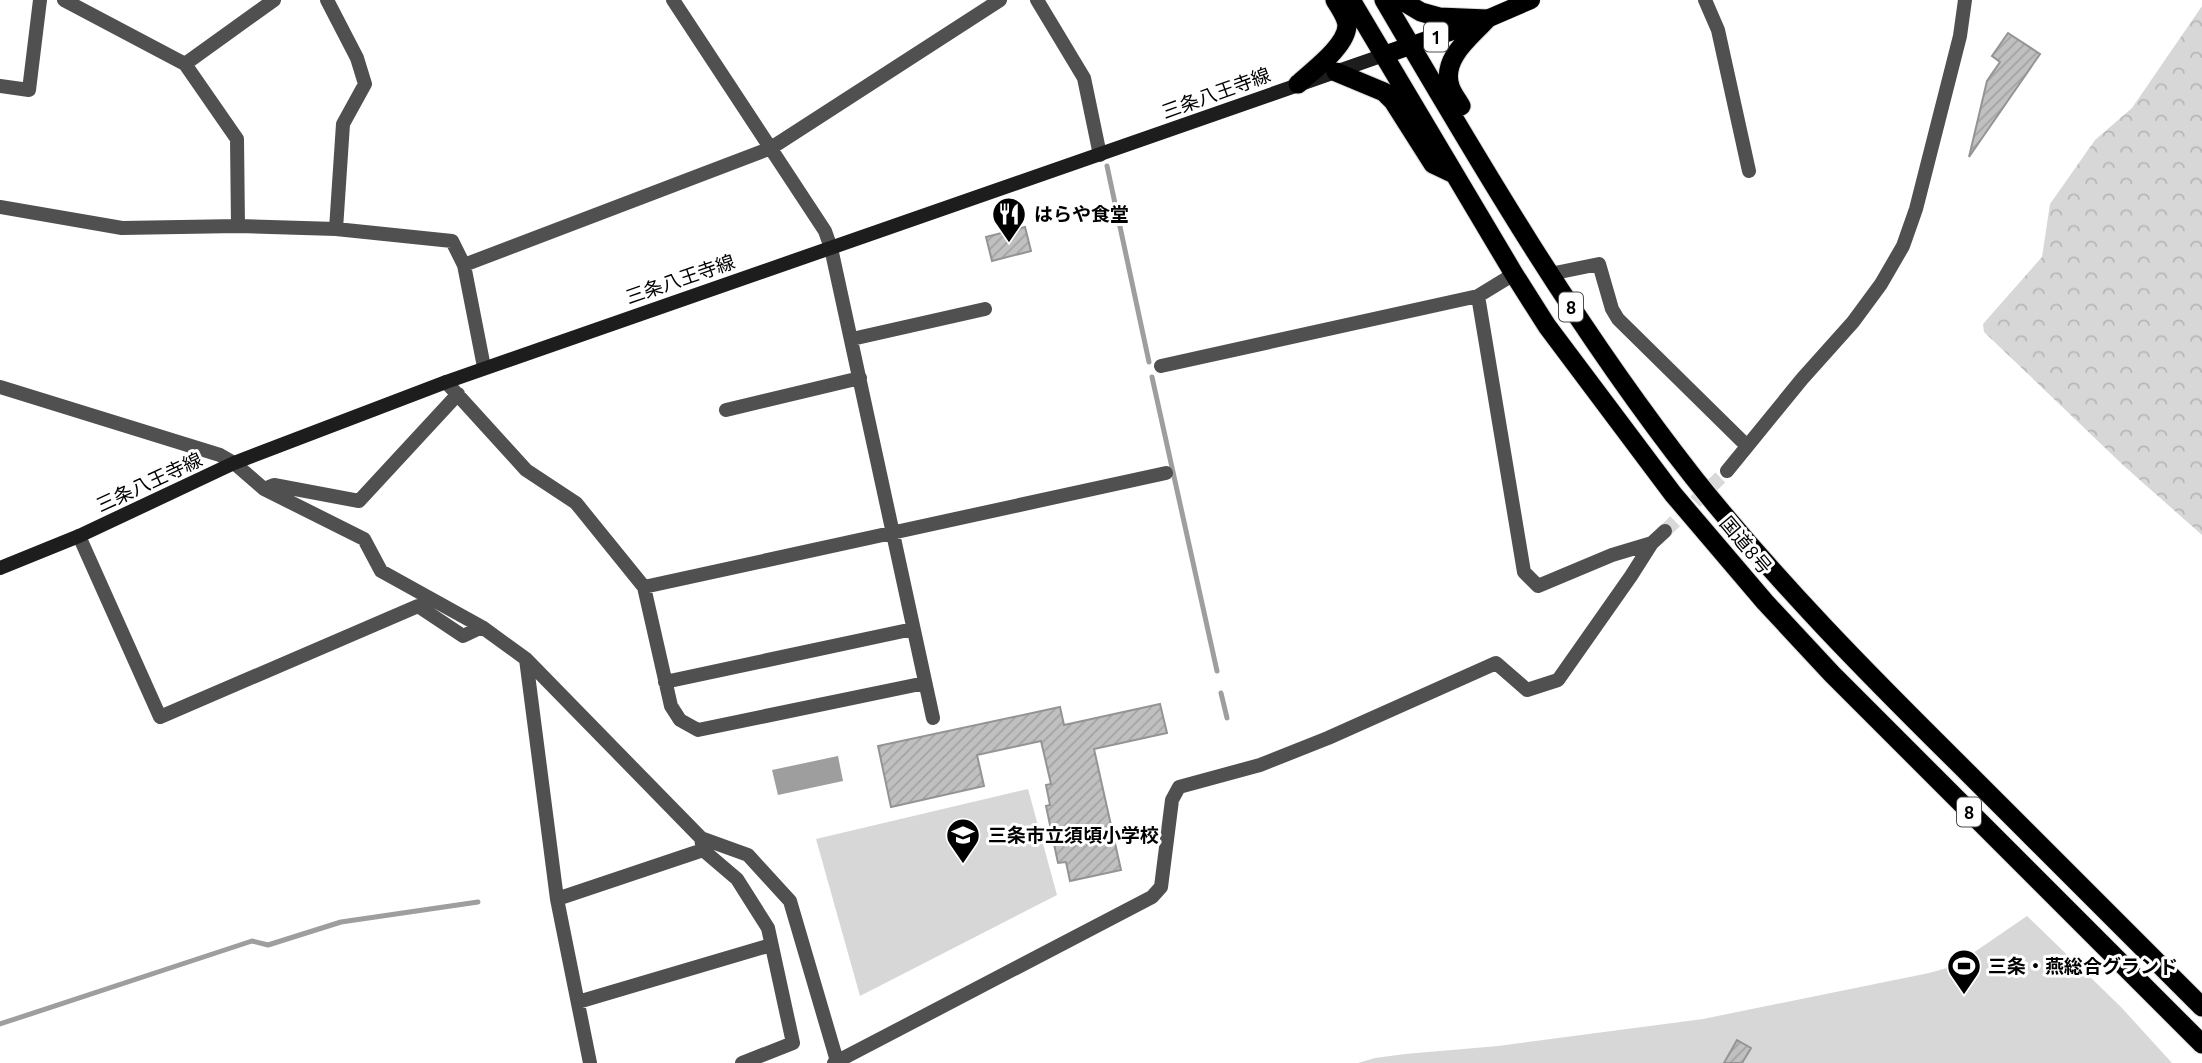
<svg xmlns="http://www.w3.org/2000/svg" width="2202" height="1063" font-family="Ubuntu,'Noto Sans JP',sans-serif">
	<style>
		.park { fill: url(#park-crowns) }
		.pitch { fill: #d7d7d7 }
		.water { fill: #9e9e9e }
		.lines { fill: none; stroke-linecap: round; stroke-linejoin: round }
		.stream { stroke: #9e9e9e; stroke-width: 5 }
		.building { fill: url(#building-hatch); stroke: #949494; stroke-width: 2 }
		.minor-tunnel { stroke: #d9d9d9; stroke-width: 14; stroke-dasharray: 14 7; stroke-linecap: butt }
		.primary-casing { stroke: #dbdbdb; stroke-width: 19 }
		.trunk-casing { stroke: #dbdbdb; stroke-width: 21 }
		.minor { stroke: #505050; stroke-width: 14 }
		.tertiary { stroke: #505050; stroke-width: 14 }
		.secondary { stroke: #1d1d1d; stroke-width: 14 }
		.primary { stroke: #000; stroke-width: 18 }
		.trunk { stroke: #000; stroke-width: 19 }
		.labels { text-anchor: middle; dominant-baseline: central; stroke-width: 6; stroke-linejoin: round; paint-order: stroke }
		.shield { fill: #fff; stroke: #4c4c4c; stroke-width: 2 }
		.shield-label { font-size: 18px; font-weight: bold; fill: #000 }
		.street-label { font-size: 19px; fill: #000; stroke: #fff }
		.poi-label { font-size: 19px; font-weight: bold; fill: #000; stroke: #fff; text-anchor: start }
	</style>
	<defs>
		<pattern id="park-crowns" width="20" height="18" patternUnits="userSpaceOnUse" patternTransform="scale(1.75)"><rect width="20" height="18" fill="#d7d7d7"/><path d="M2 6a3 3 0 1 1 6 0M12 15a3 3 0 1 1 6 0" fill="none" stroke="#b7b7b7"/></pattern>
		<pattern id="building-hatch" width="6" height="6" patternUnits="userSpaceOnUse" patternTransform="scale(1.75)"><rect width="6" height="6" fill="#c0c0c0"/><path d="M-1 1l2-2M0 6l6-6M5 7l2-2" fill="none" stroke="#a3a3a3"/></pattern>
	</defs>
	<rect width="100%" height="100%" fill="#fff"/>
	<!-- park -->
	<path class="park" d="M2202 6V535L2124 466 1984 332 1983 324 2042 257 2050 204 2095 140 2132 108Z"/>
	<!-- pitch -->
	<path class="pitch" d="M1028 789 1057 895 860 996 816 839Z
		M2027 916 2121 1007 2172 1063H1358L1375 1058 1405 1054 1498 1046 1703 1019 1929 973 1954 966Z"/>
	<!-- water -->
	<path class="water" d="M838 756 843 781 778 795 772 770Z"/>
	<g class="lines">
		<!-- stream -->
		<path class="stream" d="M1107 166 1149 362
			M1152 377 1217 671
			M1221 693 1227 718
			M0 1024 252 941 268 945 341 922 478 902"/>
	</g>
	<!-- building -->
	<path class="building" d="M2008 33 2040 54 1969 157 1987 81 2000 62 1992 56Z
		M1025 227 1031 251 992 261 986 237Z
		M1160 704 1167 733 1094 749 1121 870 1070 881 1066 862 1058 863 1046 806 1050 805 1046 785 1051 784 1041 741 977 755 984 786 891 807 878 746 1060 707 1064 725Z
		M1737 1040 1751 1048 1742 1063H1724Z"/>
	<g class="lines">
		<!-- minor-tunnel -->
		<path class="minor-tunnel" d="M1665 531 1727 471"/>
		<!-- primary casing -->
		<g class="primary-casing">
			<path id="primary" d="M1384 55 1487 19 1531 0"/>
		</g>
		<!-- trunk casing -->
		<g class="trunk-casing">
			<path id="trunk" d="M1351 0 1514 274 1547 326 1673 494 1765 602 1832 674 2202 1044
				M1384 0C1480 164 1576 328 1694 478 1776 581 1868 674 1961 766 2041 847 2122 927 2202 1007
				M1401 0 1421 12 1439 17 1487 19
				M1336 72 1384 92 1393 101 1433 164 1454 174
				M1298 84C1312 71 1347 46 1347 25 1346 16 1339 7 1335 0
				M1461 106C1457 99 1452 93 1450 86 1441 58 1472 36 1487 19"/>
		</g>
		<!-- minor -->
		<path class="minor" d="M64 0 185 64 237 139 238 226
			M327 0 357 58 365 84 343 124 336 229
			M673 0 825 231 831 248 933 718
			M1705 0 1718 30 1749 171
			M185 64 274 0
			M0 86 29 90 40 0
			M0 207 122 228 238 226 336 229 452 241 464 265 484 367
			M464 265 771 148 1000 0
			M1550 274 1599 264 1612 309 1618 319 1747 446
			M1478 296 1524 572 1538 586 1612 555 1652 543
			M852 339 985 309
			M1161 366 1478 296 1514 274
			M446 382 526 470 576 503 644 587 1166 473
			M0 387 220 455 234 463 264 489 364 539 381 571 482 627 526 659 701 838 748 855 790 901 837 1061
			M726 410 860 378
			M1727 471 1802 379 1853 322 1881 284 1903 246 1916 209 1960 36 1965 0
			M264 489 274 485 359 501 458 394
			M79 536 160 717 418 606 463 636 482 627
			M644 587 671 706 680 720 698 730 925 683
			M526 659 557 899 590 1063
			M665 682 913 629
			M701 838 703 850 737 879 768 928 793 1043 742 1063
			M557 899 703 850
			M578 1002 771 945
			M834 1063 1152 897 1161 887 1172 800 1179 787 1260 765 1328 738 1496 663 1527 690 1558 680 1631 576 1652 543 1665 531"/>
		<!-- tertiary -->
		<path class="tertiary" d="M1037 0 1084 78 1100 155"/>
		<!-- secondary -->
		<path class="secondary" d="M0 568 79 536 234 463 446 382 1384 55"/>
		<!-- primary -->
		<use href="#primary" class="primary"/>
		<!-- trunk -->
		<use href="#trunk" class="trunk"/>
	</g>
	<!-- icons -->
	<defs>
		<g id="restaurant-pin" transform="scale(1.75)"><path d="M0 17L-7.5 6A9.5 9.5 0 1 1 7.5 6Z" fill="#000" stroke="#fff"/><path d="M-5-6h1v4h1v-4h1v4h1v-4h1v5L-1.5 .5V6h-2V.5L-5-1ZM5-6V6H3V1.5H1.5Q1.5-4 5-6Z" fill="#fff"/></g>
		<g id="school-pin" transform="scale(1.75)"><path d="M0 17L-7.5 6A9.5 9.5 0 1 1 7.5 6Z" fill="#000" stroke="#fff"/><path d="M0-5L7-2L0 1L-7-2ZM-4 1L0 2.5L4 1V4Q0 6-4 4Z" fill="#fff"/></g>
		<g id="stadium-pin" transform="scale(1.75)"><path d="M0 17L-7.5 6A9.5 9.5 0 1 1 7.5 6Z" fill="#000" stroke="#fff"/><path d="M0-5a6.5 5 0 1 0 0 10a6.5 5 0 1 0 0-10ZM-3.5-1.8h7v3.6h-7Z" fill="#fff"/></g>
	</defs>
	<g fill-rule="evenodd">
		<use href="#restaurant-pin" x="1009" y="214"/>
		<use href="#school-pin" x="963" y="835"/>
		<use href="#stadium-pin" x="1964" y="966"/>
	</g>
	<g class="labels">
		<!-- shield labels -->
		<g class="shield">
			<rect x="1424" y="22.5" width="24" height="29" rx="5"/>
			<rect x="1559" y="292.5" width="24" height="29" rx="5"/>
			<rect x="1957" y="797.5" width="24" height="29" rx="5"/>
		</g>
		<g class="shield-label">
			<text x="1436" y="37">1</text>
			<text x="1571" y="307">8</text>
			<text x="1969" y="812">8</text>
		</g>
		<!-- street labels -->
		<g class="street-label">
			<text transform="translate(1216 93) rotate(-20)">三条八王寺線</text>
			<text transform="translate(680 279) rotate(-19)">三条八王寺線</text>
			<text transform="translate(149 482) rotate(-25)">三条八王寺線</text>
			<text transform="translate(1746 545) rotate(50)">国道8号</text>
		</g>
		<!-- poi labels -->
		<g class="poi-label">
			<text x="1034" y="214">はらや食堂</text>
			<text x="988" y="835">三条市立須頃小学校</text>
			<text x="1988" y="966">三条・燕総合グランド</text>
		</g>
	</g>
</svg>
